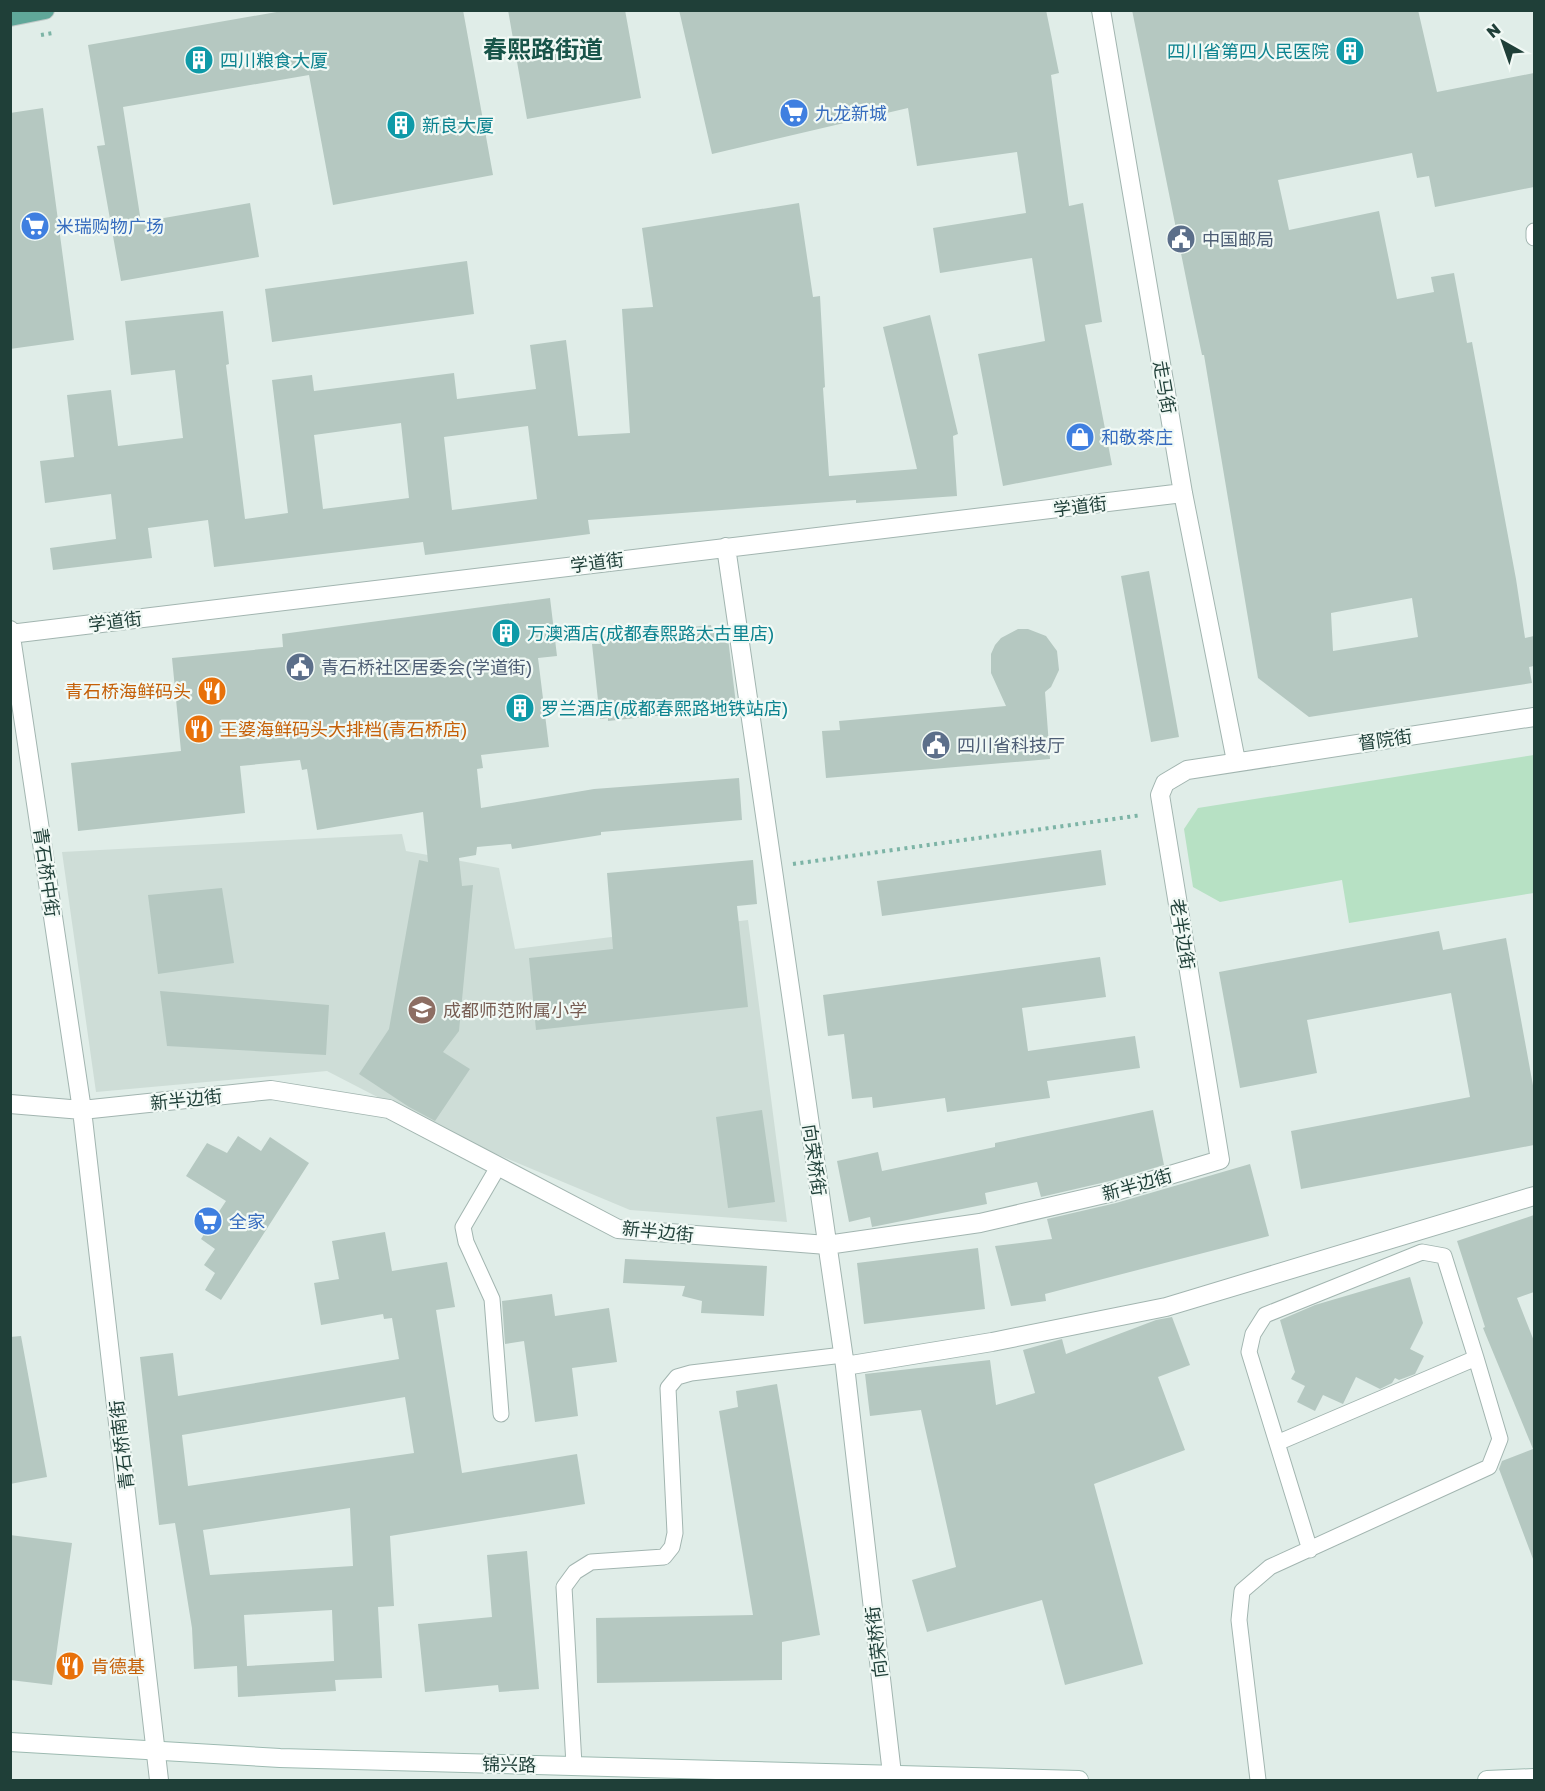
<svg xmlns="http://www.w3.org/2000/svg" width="1545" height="1791" font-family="'Golos Text','Noto Sans SC',sans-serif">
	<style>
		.built { fill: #ceddd7 }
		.green { fill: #b7e1c4 }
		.building { fill: #b5c8c1; fill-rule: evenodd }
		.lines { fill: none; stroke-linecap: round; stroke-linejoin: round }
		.service-casing { stroke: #a2b5b0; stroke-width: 17 }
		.minor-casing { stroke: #a2b5b0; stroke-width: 20 }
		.secondary-casing { stroke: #9dbab1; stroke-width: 20 }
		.primary-casing { stroke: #c0c9c7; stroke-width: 20 }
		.path { stroke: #7db4a6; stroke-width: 4; stroke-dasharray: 3 4.5; stroke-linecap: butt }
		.service { stroke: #fff; stroke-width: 15 }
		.minor { stroke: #fff; stroke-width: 18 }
		.secondary { stroke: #fff; stroke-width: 18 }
		.primary { stroke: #60a799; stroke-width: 18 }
		.labels { text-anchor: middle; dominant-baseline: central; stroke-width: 4.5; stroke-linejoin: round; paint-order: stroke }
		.culture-label { font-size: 18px; fill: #0d838f; stroke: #f1f9f5; text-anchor: start }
		.shop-label { font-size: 18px; fill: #366cbe; stroke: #f1f9f5; text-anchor: start }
		.service-label { font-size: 18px; fill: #4e5e75; stroke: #f1f9f5; text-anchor: start }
		.street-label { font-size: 18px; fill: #1f3f38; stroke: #f1f9f5 }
		.food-label { font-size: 18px; fill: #c56008; stroke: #f1f9f5; text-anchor: start }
		.education-label { font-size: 18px; fill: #785e54; stroke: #f1f9f5; text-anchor: start }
		.district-label { font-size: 24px; font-weight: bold; fill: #185449; stroke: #f1f9f5 }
	</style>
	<rect width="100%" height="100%" fill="#e0ede8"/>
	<!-- built -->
	<path class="built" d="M402 834 406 851 499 868 515 949 748 920 787 1222 630 1210 453 1136 327 1071 96 1092 62 852Z"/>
	<!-- green -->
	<path class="green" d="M1534 755V893L1349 923 1342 880 1220 902 1193 887 1184 829 1198 808Z"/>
	<!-- building -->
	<path class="building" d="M288 10H463L493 175 333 205 309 75 123 107 141 222 250 203 259 257 121 281 97 146 105 145 88 45Z
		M508 10H625L641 98 527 119Z
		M679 10H1046L1059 73 1051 75 1069 206 1083 203 1102 322 1085 325 1112 465 1003 486 978 354 1045 341 1032 258 940 273 933 228 1026 213 1017 152 917 166 908 108 712 154Z
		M1132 10H1418L1437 92 1534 73V187L1435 207 1429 176 1417 178 1412 153 1278 180 1289 230 1379 211 1397 299 1434 292 1431 277 1454 273 1467 343 1472 342 1516 579 1525 638 1534 636V666L1529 667 1532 683 1309 717 1258 678 1204 355H1202L1190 298ZM1412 598 1418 637 1333 651 1331 613Z
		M43 108 74 340 10 349V113Z
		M799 203 813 297 820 296 825 387 823 388 829 476 917 469 883 327 930 315 958 434 953 436 957 496 856 503V500L588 520 590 534 425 555 423 542 214 567 208 520 148 528 152 558 53 570 50 548 116 539 111 494 45 503 40 461 74 457 67 395 111 390 118 446 183 438 175 370 131 375 125 321 223 311 229 364 226 365 245 519 288 513 272 380 312 375 314 391 454 373 457 399 536 389 530 345 566 340 578 436 630 433 622 309 653 307 642 228ZM401 423 409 498 323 509 314 435ZM528 426 537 499 452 510 444 437Z
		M467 261 474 314 272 342 265 289Z
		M1149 571 1179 737 1151 742 1121 576Z
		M550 598 557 656 538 658 549 747 481 755 483 768 477 769 481 808 594 789 739 778 742 820 601 832V835L512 849 511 844 477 847 476 855 459 858 462 886 473 885 459 1031 443 1052 470 1069 435 1121 409 1107 359 1074 389 1029 419 860 428 862 423 812 317 830 307 769 302 770 300 760 240 766 245 813 78 831 71 763 181 751 172 658 283 647 282 634Z
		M711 625 712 631 727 630 736 704 719 706 720 709 608 721V718L600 719 592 644H600L599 637Z
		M1018 629H1028L1046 636 1057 651 1059 670 1051 687 1045 692 1050 759 826 778 822 731 840 730 839 721 1006 706 991 673V654L995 645 1001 638Z
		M1101 850 1106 885 882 916 877 881Z
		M753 860 757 904 737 906 748 1007 536 1030 529 958 613 949 607 873Z
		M222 888 234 963 158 974 148 895Z
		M1439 931 1443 950 1506 938 1534 1091V1145L1301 1189 1291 1131 1470 1097 1451 993 1307 1020 1317 1073 1240 1088 1219 972Z
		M1100 957 1106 997 1022 1008 1028 1051 1135 1036 1140 1068 1047 1081 1050 1098 947 1112 945 1098 873 1108 872 1097 852 1099 844 1034 828 1036 823 995Z
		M160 991 329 1005 326 1055 167 1046Z
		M762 1110 775 1202 728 1208 716 1117Z
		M1153 1110 1164 1165 1110 1181 1041 1197 1037 1182 985 1193 987 1204 872 1227 870 1217 849 1222 837 1161 878 1152 882 1171 995 1147V1143Z
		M238 1136 261 1151 270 1137 309 1163 221 1300 205 1290 215 1273 204 1265 215 1249 201 1239 226 1201 186 1176 207 1143 227 1153Z
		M1250 1164 1269 1236 1045 1294 1046 1301 1011 1306 995 1246 1052 1239 1047 1219 1116 1203Z
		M1534 1215V1292L1517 1298 1534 1341V1558L1533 1559 1499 1469 1502 1461 1533 1449 1483 1328 1485 1327 1457 1241Z
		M385 1232 392 1271 447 1262 455 1307 436 1310 462 1473 577 1454 585 1504 390 1536 394 1606 378 1607 382 1678 335 1680 336 1691 238 1697 237 1666 194 1669 192 1628 175 1523 159 1525 140 1357 173 1353 178 1396 399 1359 392 1318 384 1319 383 1314 321 1325 314 1283 339 1279 332 1241ZM405 1397 414 1453 188 1486 182 1435ZM350 1508 353 1566 210 1575 203 1530ZM332 1610 334 1661 247 1666 244 1615Z
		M978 1248 985 1309 864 1324 857 1263Z
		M625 1259 767 1266 764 1316 701 1313 702 1301 682 1296 685 1286 623 1283Z
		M1410 1277 1423 1323 1410 1349 1424 1356 1415 1374 1399 1380 1395 1378 1392 1383 1380 1389 1356 1377 1343 1404 1323 1395 1315 1411 1297 1402 1305 1386 1291 1379 1295 1372 1280 1320 1315 1305Z
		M552 1294 555 1316 609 1308 617 1362 572 1368 578 1416 535 1422 524 1341 505 1344 502 1301Z
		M1172 1317 1190 1365 1158 1377 1185 1450 1094 1484 1143 1664 1065 1685 1042 1600 927 1632 912 1580 956 1567 921 1410 870 1416 865 1374 990 1360 996 1405 1035 1393 1023 1350 1062 1339 1066 1354 1156 1320Z
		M21 1336 47 1477 10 1484V1337Z
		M777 1384 820 1635 782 1642V1680L597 1683 596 1618 753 1615 719 1411 738 1407 736 1391Z
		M10 1535 72 1543 52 1685 10 1680Z
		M527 1551 539 1689 499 1692 498 1685 425 1692 418 1624 492 1617 487 1555Z"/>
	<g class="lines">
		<!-- service casing -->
		<g class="service-casing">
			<path id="service" d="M1534 231V238
				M498 1167 463 1227 466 1242 492 1299 501 1414
				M1277 1443 1476 1358
				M574 1765 564 1587 575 1572 591 1562 664 1557 672 1547 675 1533 668 1388 677 1377 691 1373 843 1355
				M1258 1780 1239 1620 1242 1591 1270 1567 1489 1467 1500 1439 1476 1358 1444 1256 1422 1252 1265 1315 1253 1334 1249 1352 1310 1550"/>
		</g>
		<!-- minor casing -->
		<g class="minor-casing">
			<path id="minor" d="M1101 10 1183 493 1236 761
				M726 547 845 1366 892 1774
				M10 630 82 1110 159 1780
				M10 634 1183 493
				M10 1104 82 1110 271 1090 389 1109 618 1229 827 1245 980 1223 1113 1192 1220 1160 1160 795 1165 783 1187 770 1534 717
				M845 1366 992 1342 1166 1307 1534 1196"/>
		</g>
		<!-- secondary casing -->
		<g class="secondary-casing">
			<path id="secondary" d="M10 1742 280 1758 1079 1780
				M1487 1780 1534 1778"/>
		</g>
		<!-- primary casing -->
		<g class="primary-casing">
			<path id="primary" d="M10 17 45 10"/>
		</g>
		<!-- path -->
		<path class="path" d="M41 35 53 33
			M793 864 1142 815"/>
		<!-- service -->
		<use href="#service" class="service"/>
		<!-- minor -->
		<use href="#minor" class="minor"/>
		<!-- secondary -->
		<use href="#secondary" class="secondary"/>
		<!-- primary -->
		<use href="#primary" class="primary"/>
	</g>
	<!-- icons -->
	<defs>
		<g id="building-disc" transform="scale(1.5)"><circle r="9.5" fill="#0f9aa8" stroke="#f1f9f5"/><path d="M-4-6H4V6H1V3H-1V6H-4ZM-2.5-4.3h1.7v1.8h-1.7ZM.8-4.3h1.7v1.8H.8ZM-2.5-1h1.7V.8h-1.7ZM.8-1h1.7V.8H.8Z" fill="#fff"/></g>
		<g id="supermarket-disc" transform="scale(1.5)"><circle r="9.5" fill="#3f7fe0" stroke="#f1f9f5"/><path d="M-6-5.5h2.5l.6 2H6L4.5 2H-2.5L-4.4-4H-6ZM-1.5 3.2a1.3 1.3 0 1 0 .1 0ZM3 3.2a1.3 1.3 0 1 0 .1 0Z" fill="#fff"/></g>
		<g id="civic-disc" transform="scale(1.5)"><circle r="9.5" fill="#5c6f8a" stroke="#f1f9f5"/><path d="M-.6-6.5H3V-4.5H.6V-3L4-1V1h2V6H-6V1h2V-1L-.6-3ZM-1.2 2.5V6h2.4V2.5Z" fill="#fff"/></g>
		<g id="shop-disc" transform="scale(1.5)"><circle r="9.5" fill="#3f7fe0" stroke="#f1f9f5"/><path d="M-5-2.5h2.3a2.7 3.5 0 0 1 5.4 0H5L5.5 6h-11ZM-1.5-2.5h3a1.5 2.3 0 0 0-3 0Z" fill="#fff"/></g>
		<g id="restaurant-disc" transform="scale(1.5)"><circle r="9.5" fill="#e8710a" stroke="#f1f9f5"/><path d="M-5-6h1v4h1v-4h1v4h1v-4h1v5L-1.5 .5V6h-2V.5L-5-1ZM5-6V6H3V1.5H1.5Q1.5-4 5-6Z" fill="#fff"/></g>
		<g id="school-disc" transform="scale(1.5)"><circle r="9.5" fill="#8d6e63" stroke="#f1f9f5"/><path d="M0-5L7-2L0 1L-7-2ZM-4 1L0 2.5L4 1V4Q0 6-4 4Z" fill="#fff"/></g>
	</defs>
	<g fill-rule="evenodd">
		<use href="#building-disc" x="1350" y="51"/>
		<use href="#building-disc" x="199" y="60"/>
		<use href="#supermarket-disc" x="794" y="113"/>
		<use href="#building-disc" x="401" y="125"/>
		<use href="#supermarket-disc" x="35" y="226"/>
		<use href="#civic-disc" x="1181" y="239"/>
		<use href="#shop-disc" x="1080" y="437"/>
		<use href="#building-disc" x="506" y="633"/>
		<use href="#civic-disc" x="300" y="667"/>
		<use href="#restaurant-disc" x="212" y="691"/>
		<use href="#building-disc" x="520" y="708"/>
		<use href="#restaurant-disc" x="199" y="729"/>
		<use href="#civic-disc" x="936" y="745"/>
		<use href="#school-disc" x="422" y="1010"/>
		<use href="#supermarket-disc" x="208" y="1221"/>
		<use href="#restaurant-disc" x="70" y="1666"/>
	</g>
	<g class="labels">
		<!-- culture labels -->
		<g class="culture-label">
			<text x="1329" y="51" text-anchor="end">四川省第四人民医院</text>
			<text x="220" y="60">四川粮食大厦</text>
			<text x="422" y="125">新良大厦</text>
			<text x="527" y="633">万澳酒店(成都春熙路太古里店)</text>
			<text x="541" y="708">罗兰酒店(成都春熙路地铁站店)</text>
		</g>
		<!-- shop labels -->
		<g class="shop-label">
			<text x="815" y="113">九龙新城</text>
			<text x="56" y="226">米瑞购物广场</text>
			<text x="1101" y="437">和敬茶庄</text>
			<text x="229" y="1221">全家</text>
		</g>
		<!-- service labels -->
		<g class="service-label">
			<text x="1202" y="239">中国邮局</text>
			<text x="321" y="667">青石桥社区居委会(学道街)</text>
			<text x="957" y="745">四川省科技厅</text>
		</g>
		<!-- street labels -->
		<g class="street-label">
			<text transform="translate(1165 387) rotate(80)">走马街</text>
			<text transform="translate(1080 506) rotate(-7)">学道街</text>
			<text transform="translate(597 562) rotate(-7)">学道街</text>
			<text transform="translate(115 621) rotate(-7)">学道街</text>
			<text transform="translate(1385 739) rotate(-8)">督院街</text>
			<text transform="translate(47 872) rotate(82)">青石桥中街</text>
			<text transform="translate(1183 934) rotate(81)">老半边街</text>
			<text transform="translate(186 1099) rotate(-6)">新半边街</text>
			<text transform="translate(815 1160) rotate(82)">向荣桥街</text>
			<text transform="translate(1137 1184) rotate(-16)">新半边街</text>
			<text transform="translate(658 1231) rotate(6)">新半边街</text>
			<text transform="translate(121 1445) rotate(-97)">青石桥南街</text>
			<text transform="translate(876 1642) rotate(-97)">向荣桥街</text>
			<text transform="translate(509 1764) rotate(1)">锦兴路</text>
		</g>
		<!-- food labels -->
		<g class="food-label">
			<text x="191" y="691" text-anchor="end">青石桥海鲜码头</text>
			<text x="220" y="729">王婆海鲜码头大排档(青石桥店)</text>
			<text x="91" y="1666">肯德基</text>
		</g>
		<!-- education labels -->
		<g class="education-label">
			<text x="443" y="1010">成都师范附属小学</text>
		</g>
		<!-- district labels -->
		<g class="district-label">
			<text x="543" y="48">春熙路街道</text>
		</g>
	</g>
	<!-- border -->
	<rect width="1545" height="1791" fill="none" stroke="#1f3f38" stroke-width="24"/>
	<!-- north arrow -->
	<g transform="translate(1503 42) rotate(320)" stroke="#f1f9f5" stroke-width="4.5" paint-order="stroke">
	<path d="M0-4.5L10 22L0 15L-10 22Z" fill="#1f3f38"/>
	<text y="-9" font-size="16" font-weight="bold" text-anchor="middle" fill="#1f3f38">N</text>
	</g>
</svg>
